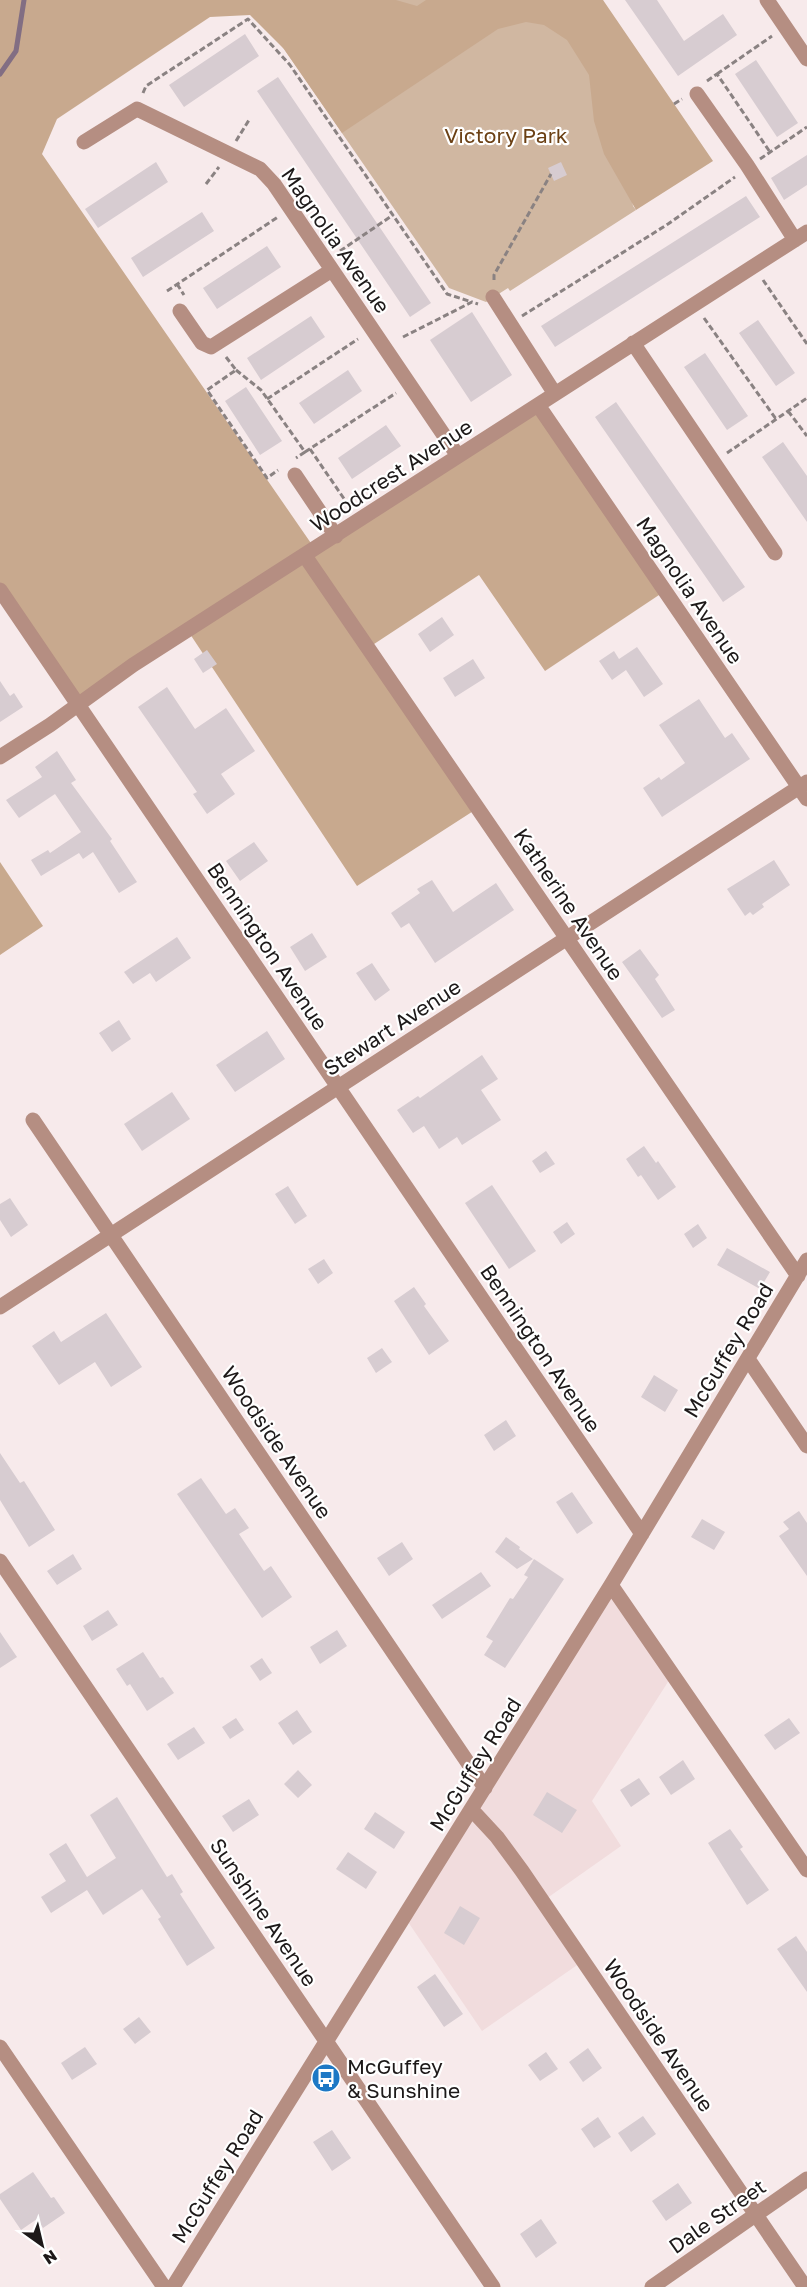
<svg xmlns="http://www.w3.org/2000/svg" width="807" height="2287" font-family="'Golos Text',sans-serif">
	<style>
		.built { fill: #f1dcdd }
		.green { fill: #d0b7a1 }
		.forest { fill: #c8a98e }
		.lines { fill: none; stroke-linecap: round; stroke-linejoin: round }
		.stream { stroke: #826e83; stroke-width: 5 }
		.building { fill: #d7ccd1 }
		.path { stroke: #8a8282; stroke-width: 3; stroke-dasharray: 6 3; stroke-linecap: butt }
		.minor { stroke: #b58e82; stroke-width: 15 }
		.labels { text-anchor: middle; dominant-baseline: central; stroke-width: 4.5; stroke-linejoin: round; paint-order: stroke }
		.park-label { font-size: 21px; fill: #6b4014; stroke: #fff }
		.street-label { font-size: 21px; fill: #1d1919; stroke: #fff }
		.poi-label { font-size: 21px; fill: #1d1919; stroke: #fff; text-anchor: start }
	</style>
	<rect width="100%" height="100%" fill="#f7eaeb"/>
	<!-- built -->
	<path class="built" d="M611 1585 673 1674 592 1801 621 1846 543 1901 583 1961 482 2031 404 1916Z"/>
	<!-- green -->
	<path class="green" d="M250 0H603L633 206 636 210 510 291 508 288 486 302 449 288Z"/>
	<!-- forest -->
	<path class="forest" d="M0 0H396L417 6 426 0H603L713 161 636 210 604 154 594 121 589 75 567 40 544 25 526 22 498 29 342 133 284 49 250 15 210 17 57 119 42 154 315 549 538 405 665 591 545 671 479 575 368 648 478 808 357 886 188 631 78 704 0 590Z
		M0 862 43 926 0 955Z"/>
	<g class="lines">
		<!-- stream -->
		<path class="stream" d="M0 74 16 51 24 0"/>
	</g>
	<!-- building -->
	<path class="building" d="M625 0H657L684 41 723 14 737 35 678 76Z
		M245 34 259 56 184 107 169 85Z
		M756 60 798 123 777 137 735 74Z
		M278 77 431 303 410 317 257 91Z
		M807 155V185L784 200 771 178Z
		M156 162 168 182 98 228 85 209Z
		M561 162 567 175 554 181 548 168Z
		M746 196 760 217 555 347 541 326Z
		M202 212 214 231 143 277 131 258Z
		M267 246 281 267 217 309 203 288Z
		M472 312 512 375 471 402 430 340Z
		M311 316 325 337 261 380 247 358Z
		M758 320 795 373 776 386 739 333Z
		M705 353 748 416 727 430 684 367Z
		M348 370 362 391 314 424 299 403Z
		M246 387 282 441 260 455 225 401Z
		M616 402 745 587 723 602 595 417Z
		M386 425 401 446 352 479 338 458Z
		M783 442 807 476V522L762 457Z
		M442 617 454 635 430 652 418 634Z
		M637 647 663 684 644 697 626 670 612 680 599 661 614 651 619 659Z
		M207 650 217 664 203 673 194 659Z
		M473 659 485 678 455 697 443 678Z
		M0 681 10 696 14 693 23 707 0 722Z
		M167 687 195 729 226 708 255 751 221 774 235 794 207 814 193 794 197 792 138 707Z
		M699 699 725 738 732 733 750 759 662 817 643 788 659 777 661 780 685 763 659 725Z
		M57 751 76 780 71 783 112 839 110 841 137 882 119 893 93 852 83 859 79 853 41 876 31 860 48 850 50 853 81 832 55 794 19 818 6 800 42 777 35 767Z
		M254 842 268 861 240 881 226 861Z
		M774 860 790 885 762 904 764 907 753 915 750 912 745 916 727 889Z
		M432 880 453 912 496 883 514 910 435 963 409 923 401 928 391 913 420 893 417 889Z
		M312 933 327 957 305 971 290 947Z
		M177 937 191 958 156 982 150 973 133 984 124 972Z
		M640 949 659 975 655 979 675 1010 662 1018 622 962Z
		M372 963 390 990 375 1001 356 973Z
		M119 1020 131 1039 112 1052 99 1033Z
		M267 1031 285 1059 235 1092 216 1065Z
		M482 1055 498 1079 481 1090 501 1120 462 1145 457 1137 439 1149 424 1126 413 1133 397 1110 418 1096 420 1098Z
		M172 1092 190 1119 142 1151 124 1124Z
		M644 1146 656 1163 658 1161 676 1187 658 1200 641 1175 638 1177 626 1159Z
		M546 1151 555 1164 540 1173 532 1161Z
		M492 1185 536 1251 509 1269 465 1203Z
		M288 1186 307 1216 295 1224 275 1194Z
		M10 1198 28 1225 11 1237 0 1220V1204Z
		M567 1222 575 1234 561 1244 553 1232Z
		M698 1224 707 1238 693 1248 684 1234Z
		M727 1248 770 1272 760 1289 717 1265Z
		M324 1259 333 1273 318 1284 308 1269Z
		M414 1287 426 1304 424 1306 449 1341 429 1355 394 1301Z
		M106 1313 142 1367 111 1387 95 1362 59 1385 32 1346 54 1331 61 1342Z
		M382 1348 392 1362 376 1373 367 1358Z
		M654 1375 678 1390 665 1412 641 1397Z
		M506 1420 516 1436 494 1451 484 1435Z
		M0 1453 20 1483 24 1481 55 1530 29 1547 0 1500Z
		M201 1478 226 1514 235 1508 249 1528 239 1534 264 1571 271 1566 292 1597 262 1618 177 1494Z
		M572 1492 593 1523 577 1534 556 1502Z
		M799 1511 807 1523V1576L779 1536 789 1529 783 1522Z
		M702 1519 725 1532 714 1550 691 1537Z
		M506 1537 520 1547 519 1549 533 1559 517 1569 495 1552Z
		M402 1542 413 1559 389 1576 377 1558Z
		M73 1554 82 1569 57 1585 47 1571Z
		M534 1559 564 1579 505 1668 484 1655 493 1641 486 1637 510 1598 513 1599 528 1577 524 1575Z
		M481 1572 491 1586 442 1619 432 1605Z
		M108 1610 118 1625 92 1641 83 1626Z
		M337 1630 347 1646 320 1664 310 1647Z
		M0 1632 17 1657 0 1668Z
		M143 1652 160 1678 163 1677 174 1693 147 1711 130 1684 127 1686 116 1669Z
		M262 1658 272 1673 260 1681 250 1666Z
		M297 1710 312 1732 293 1745 278 1723Z
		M236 1718 244 1730 230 1739 222 1727Z
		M789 1718 800 1733 775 1750 764 1735Z
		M194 1727 205 1743 178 1760 167 1744Z
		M683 1760 695 1779 671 1795 659 1777Z
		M298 1770 312 1785 298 1798 284 1784Z
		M639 1778 650 1794 631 1807 620 1790Z
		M547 1792 577 1810 562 1833 533 1815Z
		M117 1797 167 1877 172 1874 183 1892 180 1894 215 1948 187 1966 158 1919 161 1917 142 1889 103 1915 87 1890 51 1913 41 1897 66 1881 49 1854 66 1843 87 1877 116 1858 90 1815Z
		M249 1799 259 1815 233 1832 222 1816Z
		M375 1812 405 1832 394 1849 364 1829Z
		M730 1829 743 1847 740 1849 769 1890 747 1905 708 1843Z
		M348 1852 377 1872 366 1889 336 1869Z
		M460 1906 480 1918 464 1945 444 1933Z
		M796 1936 807 1952V1992L777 1949Z
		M435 1974 463 2014 444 2027 417 1987Z
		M139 2017 151 2032 135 2044 123 2029Z
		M85 2047 97 2064 72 2080 61 2063Z
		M588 2048 602 2068 583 2082 569 2062Z
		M546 2052 558 2069 540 2081 528 2065Z
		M643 2116 656 2134 631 2152 618 2133Z
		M598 2117 611 2137 594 2148 581 2129Z
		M332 2130 351 2158 332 2171 313 2142Z
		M33 2172 51 2198 54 2197 65 2213 43 2228 37 2219 21 2230 0 2199V2194Z
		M678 2183 692 2203 666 2221 652 2201Z
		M541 2219 557 2243 536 2258 520 2234Z"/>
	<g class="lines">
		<!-- path -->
		<path class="path" d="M717 74 772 36
			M707 81 717 74 770 152
			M143 93 146 86 248 19 290 65 447 294 472 302
			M674 104 682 99
			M236 141 249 120
			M760 159 807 127
			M206 184 219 167
			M340 251 393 215
			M494 280V275L551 174
			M763 280 807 344
			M177 284 184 295
			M167 291 278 217
			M522 316 668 224 735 177
			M704 318 776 419
			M403 337 472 302 478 304
			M226 357 236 370 207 390 267 478 278 470
			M236 370 261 390 305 452 296 458
			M267 399 358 339
			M788 411 807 436
			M310 449 349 506
			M305 452 396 393
			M727 453 807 398"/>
		<!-- minor -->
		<path class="minor" d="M767 0 807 59
			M697 94 747 165 795 240
			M84 142 137 109 260 169 274 184 458 456
			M493 297 555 394
			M180 311 202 343 211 347 332 270
			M633 343 775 553
			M538 405 807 799
			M295 475 336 536
			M305 556 798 1276
			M0 590 642 1534
			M0 757 50 725 133 665 807 232
			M33 1120 485 1788
			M0 1307 807 782
			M748 1359 807 1446
			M0 1561 493 2287
			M611 1585 807 1870
			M472 1810 497 1837 522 1871 805 2287
			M0 2047 164 2287
			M173 2287 611 1585 807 1260
			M652 2287 807 2179"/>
	</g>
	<!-- icons -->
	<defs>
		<g id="bus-disc" transform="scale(1.5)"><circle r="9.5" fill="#1d78c5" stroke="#fff"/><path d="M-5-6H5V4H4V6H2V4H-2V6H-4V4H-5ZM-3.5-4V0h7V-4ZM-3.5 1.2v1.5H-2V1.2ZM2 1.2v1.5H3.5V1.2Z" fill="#fff"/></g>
	</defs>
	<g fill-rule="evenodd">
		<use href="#bus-disc" x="326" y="2078"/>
	</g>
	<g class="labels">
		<!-- park labels -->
		<g class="park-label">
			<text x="506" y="135">Victory Park</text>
		</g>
		<!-- street labels -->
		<g class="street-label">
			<text transform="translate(336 240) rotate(55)">Magnolia Avenue</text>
			<text transform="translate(391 475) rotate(-33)">Woodcrest Avenue</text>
			<text transform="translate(690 590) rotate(56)">Magnolia Avenue</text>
			<text transform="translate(569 904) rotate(56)">Katherine Avenue</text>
			<text transform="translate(268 946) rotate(56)">Bennington Avenue</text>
			<text transform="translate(392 1027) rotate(-33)">Stewart Avenue</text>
			<text transform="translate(541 1348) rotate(56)">Bennington Avenue</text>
			<text transform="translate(728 1350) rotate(-59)">McGuffey Road</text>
			<text transform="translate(277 1442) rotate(56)">Woodside Avenue</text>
			<text transform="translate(475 1764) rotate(-58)">McGuffey Road</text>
			<text transform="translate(264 1912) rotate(56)">Sunshine Avenue</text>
			<text transform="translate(659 2035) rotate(56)">Woodside Avenue</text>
			<text transform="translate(217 2176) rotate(-58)">McGuffey Road</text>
			<text transform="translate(717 2216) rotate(-35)">Dale Street</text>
		</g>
		<!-- poi labels -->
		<g class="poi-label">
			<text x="347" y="2066">McGuffey<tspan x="347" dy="24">&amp; Sunshine</tspan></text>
		</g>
	</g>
	<!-- north arrow -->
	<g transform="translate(42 2245) rotate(146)" stroke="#ffffff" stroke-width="4.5" paint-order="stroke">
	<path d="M0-4.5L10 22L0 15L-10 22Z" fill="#1d1919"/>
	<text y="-9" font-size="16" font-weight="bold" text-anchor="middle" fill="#1d1919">N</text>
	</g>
</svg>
